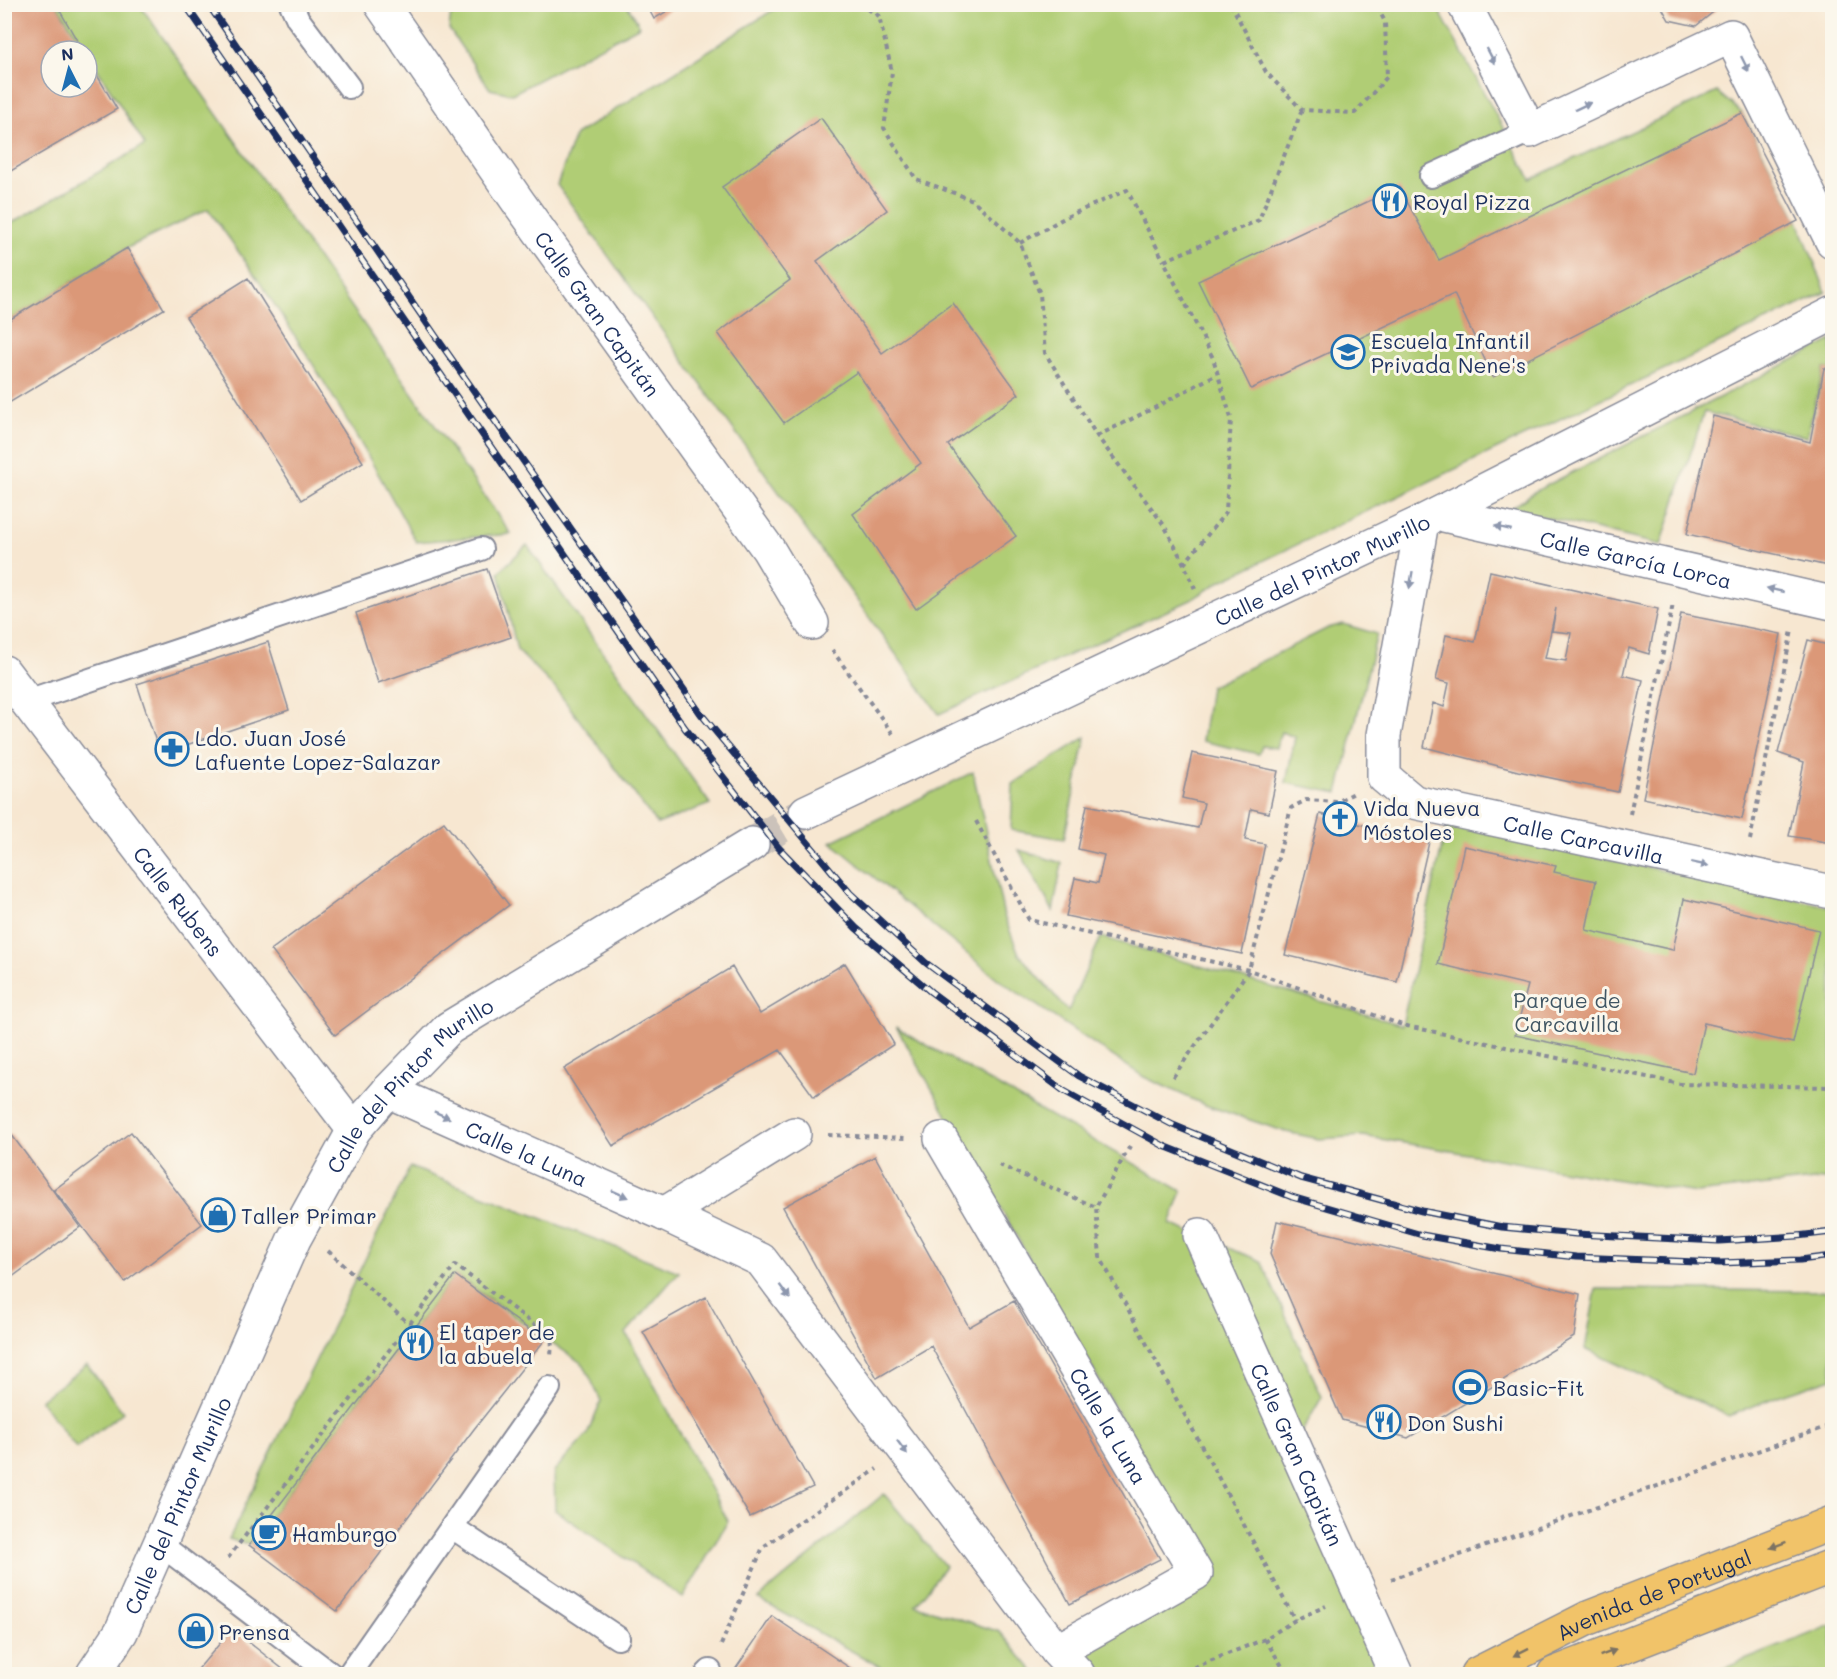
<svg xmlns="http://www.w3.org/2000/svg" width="1837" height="1679" font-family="Mali,sans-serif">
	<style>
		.green { fill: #b0cd74; stroke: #667e69; stroke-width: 1.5 }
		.building { fill: #db9878; fill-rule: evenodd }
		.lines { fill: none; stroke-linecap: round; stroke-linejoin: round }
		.street-tunnel { stroke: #cbc2ba; stroke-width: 33; stroke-dasharray: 33 16; stroke-linecap: butt }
		.lane-casing { stroke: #898b98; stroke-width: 26 }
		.street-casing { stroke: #898b98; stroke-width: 36 }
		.primary-casing { stroke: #898b98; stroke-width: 36 }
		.path { stroke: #898b98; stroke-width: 4; stroke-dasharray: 4.5 4.5; stroke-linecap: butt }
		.lane { stroke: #fff; stroke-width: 22 }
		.street { stroke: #fff; stroke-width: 33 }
		.primary { stroke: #f1c369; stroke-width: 33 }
		.rail-casing { stroke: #1b2f5e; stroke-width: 7 }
		.rail { stroke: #fbf7ec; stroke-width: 4.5; stroke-dasharray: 14; stroke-linecap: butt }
		.oneway { fill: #8d97ae }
		.oneway2 { fill: #7b7263 }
		.labels { text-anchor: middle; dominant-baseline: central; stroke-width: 6; stroke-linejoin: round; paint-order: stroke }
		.poi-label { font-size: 21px; fill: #1b2f5e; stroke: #fbf7ec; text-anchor: start }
		.street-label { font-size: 21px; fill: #1b2f5e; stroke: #fbf7ec }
		.park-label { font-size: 21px; fill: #405664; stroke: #fbf7ec }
	</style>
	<rect width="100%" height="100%" fill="#fbf7ec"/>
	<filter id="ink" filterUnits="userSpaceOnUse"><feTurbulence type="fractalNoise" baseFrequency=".0167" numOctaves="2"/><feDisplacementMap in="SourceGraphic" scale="12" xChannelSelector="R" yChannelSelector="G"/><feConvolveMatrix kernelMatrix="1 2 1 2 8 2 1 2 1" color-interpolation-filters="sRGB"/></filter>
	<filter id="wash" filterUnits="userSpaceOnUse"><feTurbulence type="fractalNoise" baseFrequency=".008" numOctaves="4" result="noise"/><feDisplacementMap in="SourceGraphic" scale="24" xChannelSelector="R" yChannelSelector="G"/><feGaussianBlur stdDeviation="1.35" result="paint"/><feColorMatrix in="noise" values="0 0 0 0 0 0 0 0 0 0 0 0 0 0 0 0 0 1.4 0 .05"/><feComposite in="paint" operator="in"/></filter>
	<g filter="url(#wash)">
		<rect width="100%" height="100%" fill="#f7e7d1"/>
		<!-- green -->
		<path class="green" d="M57 5H140L511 534 416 542C354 427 285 314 208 209L127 248 5 323V227L145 145Z
			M452 5H627L640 26 512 94 490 89 449 29Z
			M781 5H1436L1531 179 1717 92 1742 113 1798 221 1826 292 1221 581 1191 600 939 714 557 185 575 135Z
			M1832 340V370L1824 368 1807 437 1704 412 1661 545 1511 509 1534 492Z
			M527 545 710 804 657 824 556 689 517 650 499 572Z
			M1343 624 1377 634 1338 793 1286 783 1295 737 1281 732 1276 748 1262 746 1259 754 1202 741 1210 687 1328 628Z
			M1086 737 1064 839 1011 830 1013 784Z
			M973 772 1004 916 1019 954 1068 1011 1101 937 1402 1025 1447 824 1832 907V1178L1696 1193 1363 1136 1319 1139 1286 1132 1205 1105 1144 1077 999 980 831 842Z
			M1019 850 1062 863 1053 911Z
			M897 1028 1182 1191 1170 1224 1261 1261 1322 1397 1300 1435 1373 1655 1376 1674H1102L1078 1649 1208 1570Z
			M410 1167 679 1272 626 1333 728 1521 683 1598 555 1510 554 1471 587 1435 601 1401 584 1365 455 1275 249 1545 229 1539Z
			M1596 1289 1832 1291V1378L1778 1396 1729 1416 1585 1349Z
			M87 1365 123 1412 76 1448 40 1400Z
			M884 1494 945 1566 916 1605 1000 1632 1036 1674H893L758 1599Z
			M1832 1625V1674H1710Z"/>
		<g id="blocks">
			<!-- building -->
			<path class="building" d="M4 4H56L83 51H51V87H87V58L117 109 4 175Z
				M646 4H679L654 19Z
				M1660 4H1723L1696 26 1669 20Z
				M1742 113 1798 221 1493 377 1454 294 1251 389 1198 281 1399 187 1439 260Z
				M821 118 887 210 817 261 882 353 953 303 1019 394 948 445 1016 536 916 609 853 514 921 463 857 372 784 423 718 333 790 280 722 187Z
				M127 248 164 309 4 406V323Z
				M248 278 363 462 301 500 186 317Z
				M1824 368 1832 370V567L1687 534 1713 416 1810 442Z
				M487 569 511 637 378 683 356 613Z
				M1490 571 1658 609 1649 654 1629 648 1623 675 1643 680 1618 792 1518 771 1424 747 1433 703 1444 707 1449 683 1436 680 1446 635 1475 642ZM1556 608 1552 631 1571 633 1566 661 1545 658Z
				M1681 614 1781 634 1742 819 1643 798Z
				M1808 640 1832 646V843L1789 836 1804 762 1778 753Z
				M268 642 289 710 160 754 137 684Z
				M1192 753 1278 771 1269 813 1251 809 1245 840 1265 844 1242 954 1066 916 1075 878 1098 883 1104 855 1078 849 1087 805 1198 828 1204 803 1182 798Z
				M1320 814 1429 842 1397 982 1285 955Z
				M444 822 509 905 335 1035 271 950Z
				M1464 846 1556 866 1554 872 1596 881 1586 930 1629 940 1673 950 1684 899 1819 930 1793 1043 1704 1023 1693 1073 1515 1035 1528 985 1438 964Z
				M845 963 894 1044 814 1097 780 1050 613 1146 564 1069 732 967 760 1014Z
				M131 1132 202 1224 125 1282 54 1190Z
				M11 1134 80 1227 4 1283V1139Z
				M875 1156 969 1327 1014 1301 1160 1559 1070 1604 931 1346 877 1378 783 1207Z
				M1277 1221 1580 1294 1574 1337 1408 1438 1342 1420 1270 1254Z
				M455 1275 544 1341 474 1429 337 1611 249 1545Z
				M706 1297 813 1487 750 1517 643 1332Z
				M772 1616 859 1674H732Z
				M232 1629 289 1674H194Z"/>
		</g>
	</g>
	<g filter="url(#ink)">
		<use href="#blocks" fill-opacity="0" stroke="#898b98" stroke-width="1.5"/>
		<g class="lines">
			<!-- street-tunnel -->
			<path class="street-tunnel" d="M752 844 806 812"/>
			<!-- lane casing -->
			<g class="lane-casing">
				<path id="lane" d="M291 4 298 19 349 87
					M1431 176 1530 131
					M27 701 481 549
					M452 1527 618 1638
					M160 1544 331 1674
					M349 1674 549 1388
					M707 1674 710 1671"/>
			</g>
			<!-- street casing -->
			<g class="street-casing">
				<g id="street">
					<path id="s1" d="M381 4 519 203 768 549 812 623"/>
					<path d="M1464 4 1530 131 1731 36 1832 241"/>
					<path id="s2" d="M1439 514 1832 603"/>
					<path id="s3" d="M1422 522 1384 735V777L1414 802 1832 892"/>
					<path id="s4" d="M4 672 354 1130"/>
					<path id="s5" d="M806 812 1422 522 1832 314"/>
					<path id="s6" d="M388 1091 664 1214 761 1260 1057 1651 1078 1674"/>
					<path id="s7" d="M941 1139 1196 1573 1057 1651"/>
					<path d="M664 1214 794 1134"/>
					<path id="s8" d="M1200 1235 1396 1674"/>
					<path id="s9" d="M93 1674 121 1632 294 1239 354 1130 388 1091 449 1028 752 844"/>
				</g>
			</g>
			<!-- primary casing -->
			<g class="primary-casing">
				<g id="primary">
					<path id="s10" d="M1477 1674 1588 1618 1832 1523"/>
					<path d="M1554 1674 1832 1566"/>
				</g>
			</g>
			<!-- path -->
			<path class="path" d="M860 4 879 16 892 72 884 128 916 179 973 200 1020 243 1040 294 1045 353 1097 436 1164 525 1184 564
				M1231 4 1266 72 1302 110 1355 113 1387 77 1385 22 1376 4
				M1020 243 1066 217 1127 190 1164 261
				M1097 436 1158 406 1217 374
				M1195 589 1184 564 1226 512 1231 418 1213 358 1164 261 1259 220 1302 110
				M832 650 893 734
				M1630 814 1673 604
				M976 821 1029 920 1249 970 1402 1025 1680 1084 1832 1087
				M1750 840 1792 630
				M1173 1077 1249 970 1291 808 1306 800 1337 802 1354 793
				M828 1135 907 1138
				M1130 1146 1096 1207 1100 1257 1295 1620
				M999 1165 1096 1207
				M328 1251 409 1324
				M228 1558 455 1265 552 1338 551 1358
				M1391 1579 1832 1425
				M1265 1639 1287 1674
				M721 1645 763 1547 877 1469
				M1177 1674 1265 1639 1295 1620 1326 1606"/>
			<!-- lane -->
			<use href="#lane" class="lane"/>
			<!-- street -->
			<use href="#street" class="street"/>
			<!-- primary -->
			<use href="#primary" class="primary"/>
			<!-- rail casing -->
			<g class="rail-casing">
				<path id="rail" d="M185 4 685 728 778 847 856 928 931 992 1064 1091 1164 1146 1292 1197 1422 1235 1501 1249 1576 1257 1720 1263 1800 1260 1832 1256
					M208 4 439 341 701 714 850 893 926 963 1079 1076 1173 1125 1301 1178 1422 1211 1502 1227 1576 1234 1719 1241 1797 1236 1832 1232"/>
			</g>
			<!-- rail -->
			<use href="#rail" class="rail"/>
		</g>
		<!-- one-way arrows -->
		<defs><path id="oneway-solid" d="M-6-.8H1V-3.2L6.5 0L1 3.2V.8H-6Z" transform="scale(1.5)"/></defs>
		<g class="oneway">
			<use href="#oneway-solid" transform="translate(1491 56) rotate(62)"/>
			<use href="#oneway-solid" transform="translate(1745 64) rotate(64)"/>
			<use href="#oneway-solid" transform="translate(1583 106) rotate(-25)"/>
			<use href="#oneway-solid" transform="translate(1503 528) rotate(-167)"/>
			<use href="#oneway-solid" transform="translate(1411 580) rotate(100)"/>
			<use href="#oneway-solid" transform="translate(1775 590) rotate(-167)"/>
			<use href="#oneway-solid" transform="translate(1700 864) rotate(12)"/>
			<use href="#oneway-solid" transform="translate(442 1115) rotate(24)"/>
			<use href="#oneway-solid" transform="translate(620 1194) rotate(24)"/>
			<use href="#oneway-solid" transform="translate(785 1292) rotate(53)"/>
			<use href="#oneway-solid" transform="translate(902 1447) rotate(53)"/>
		</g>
		<g class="oneway2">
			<use href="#oneway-solid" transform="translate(1778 1545) rotate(159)"/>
			<use href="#oneway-solid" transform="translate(1521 1652) rotate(153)"/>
			<use href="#oneway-solid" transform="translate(1608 1653) rotate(-21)"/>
		</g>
	</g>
	<!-- icons -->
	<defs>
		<g id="restaurant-ring" transform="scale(1.725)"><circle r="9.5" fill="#fbf7ec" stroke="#1f6fb2" stroke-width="1.5"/><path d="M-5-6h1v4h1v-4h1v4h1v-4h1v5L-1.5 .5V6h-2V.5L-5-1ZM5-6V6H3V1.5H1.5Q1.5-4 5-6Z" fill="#1f6fb2"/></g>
		<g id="school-ring" transform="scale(1.725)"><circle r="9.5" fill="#fbf7ec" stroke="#1f6fb2" stroke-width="1.5"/><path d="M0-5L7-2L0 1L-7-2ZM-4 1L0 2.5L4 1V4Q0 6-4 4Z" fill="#1f6fb2"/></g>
		<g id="pharmacy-ring" transform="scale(1.725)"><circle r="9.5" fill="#fbf7ec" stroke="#1f6fb2" stroke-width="1.5"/><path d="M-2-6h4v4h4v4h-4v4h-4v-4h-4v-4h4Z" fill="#1f6fb2"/></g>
		<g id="church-ring" transform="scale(1.725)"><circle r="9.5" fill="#fbf7ec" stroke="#1f6fb2" stroke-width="1.5"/><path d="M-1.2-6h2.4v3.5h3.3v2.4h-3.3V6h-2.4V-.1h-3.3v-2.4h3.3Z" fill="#1f6fb2"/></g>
		<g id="shop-ring" transform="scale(1.725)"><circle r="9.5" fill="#fbf7ec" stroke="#1f6fb2" stroke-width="1.5"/><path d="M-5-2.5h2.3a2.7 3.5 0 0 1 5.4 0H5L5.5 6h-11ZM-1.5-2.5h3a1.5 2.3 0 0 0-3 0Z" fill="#1f6fb2"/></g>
		<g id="stadium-ring" transform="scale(1.725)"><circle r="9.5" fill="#fbf7ec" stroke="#1f6fb2" stroke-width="1.5"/><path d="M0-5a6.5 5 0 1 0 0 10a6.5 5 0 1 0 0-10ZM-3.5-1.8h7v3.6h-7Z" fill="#1f6fb2"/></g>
		<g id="cafe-ring" transform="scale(1.725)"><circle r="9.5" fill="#fbf7ec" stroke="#1f6fb2" stroke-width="1.5"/><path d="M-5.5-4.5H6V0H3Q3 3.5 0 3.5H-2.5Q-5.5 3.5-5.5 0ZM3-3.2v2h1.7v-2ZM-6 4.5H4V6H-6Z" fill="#1f6fb2"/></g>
	</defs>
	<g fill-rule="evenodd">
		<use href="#restaurant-ring" x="1390" y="201"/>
		<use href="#school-ring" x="1348" y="352"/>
		<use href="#pharmacy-ring" x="172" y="749"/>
		<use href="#church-ring" x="1340" y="819"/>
		<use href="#shop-ring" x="218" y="1215"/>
		<use href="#restaurant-ring" x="416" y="1343"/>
		<use href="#stadium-ring" x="1470" y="1387"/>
		<use href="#restaurant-ring" x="1384" y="1422"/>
		<use href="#cafe-ring" x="269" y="1533"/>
		<use href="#shop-ring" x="196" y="1631"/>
	</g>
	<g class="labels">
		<!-- poi labels -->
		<g class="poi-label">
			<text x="1413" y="201">Royal Pizza</text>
			<text x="1371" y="340">Escuela Infantil<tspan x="1371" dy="24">Privada Nene's</tspan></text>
			<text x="195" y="737">Ldo. Juan José<tspan x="195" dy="24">Lafuente Lopez-Salazar</tspan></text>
			<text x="1363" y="807">Vida Nueva<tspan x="1363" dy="24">Móstoles</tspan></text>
			<text x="241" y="1215">Taller Primar</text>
			<text x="439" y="1331">El taper de<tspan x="439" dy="24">la abuela</tspan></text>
			<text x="1493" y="1387">Basic-Fit</text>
			<text x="1407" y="1422">Don Sushi</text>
			<text x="292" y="1533">Hamburgo</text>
			<text x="219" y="1631">Prensa</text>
		</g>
		<!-- street labels -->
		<g class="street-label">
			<text stroke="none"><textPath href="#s1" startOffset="378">Calle Gran Capitán</textPath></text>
			<text stroke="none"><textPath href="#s2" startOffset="202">Calle García Lorca</textPath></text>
			<text stroke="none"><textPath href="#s5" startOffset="570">Calle del Pintor Murillo</textPath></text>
			<text stroke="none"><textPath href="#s3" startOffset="471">Calle Carcavilla</textPath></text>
			<text stroke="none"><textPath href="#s4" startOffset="288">Calle Rubens</textPath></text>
			<text stroke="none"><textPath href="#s9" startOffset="675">Calle del Pintor Murillo</textPath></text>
			<text stroke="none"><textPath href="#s6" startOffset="152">Calle la Luna</textPath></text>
			<text stroke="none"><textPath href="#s7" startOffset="332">Calle la Luna</textPath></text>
			<text stroke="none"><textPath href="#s8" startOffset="240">Calle Gran Capitán</textPath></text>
			<text stroke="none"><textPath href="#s9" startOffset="189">Calle del Pintor Murillo</textPath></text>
			<text stroke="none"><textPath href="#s10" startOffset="194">Avenida de Portugal</textPath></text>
		</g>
		<!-- park labels -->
		<g class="park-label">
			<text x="1567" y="999">Parque de<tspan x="1567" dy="24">Carcavilla</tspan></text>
		</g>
	</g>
	<!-- margin -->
	<rect width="1837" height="1679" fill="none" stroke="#fbf7ec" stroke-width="24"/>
	<!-- north arrow -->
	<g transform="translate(69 69) rotate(354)"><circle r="28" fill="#fbf7ec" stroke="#a1a7b3" stroke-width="1.5"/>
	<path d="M0-4.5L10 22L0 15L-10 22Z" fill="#1f6fb2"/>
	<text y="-9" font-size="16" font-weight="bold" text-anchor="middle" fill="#1b2f5e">N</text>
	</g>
</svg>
